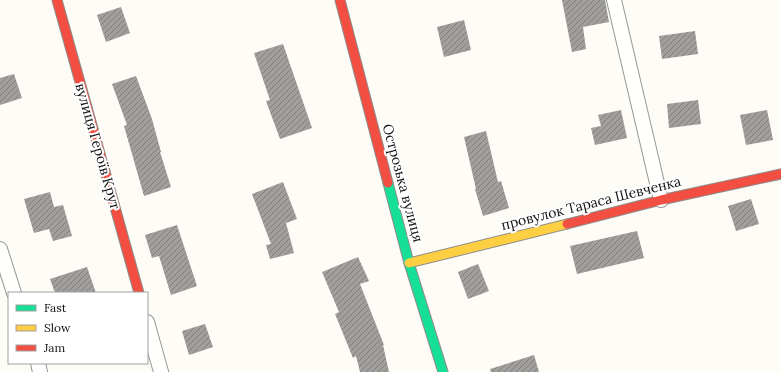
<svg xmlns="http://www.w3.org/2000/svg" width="781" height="372" font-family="Lora,serif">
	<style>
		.building { fill: url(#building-hatch) }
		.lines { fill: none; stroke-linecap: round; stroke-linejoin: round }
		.street-casing { stroke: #979795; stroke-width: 16 }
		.fast-casing { stroke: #8e8d8b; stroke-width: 11 }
		.slow-casing { stroke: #8e8d8b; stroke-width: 11 }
		.jam-casing { stroke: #8e8d8b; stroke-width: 11 }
		.street { stroke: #fffffe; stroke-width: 14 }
		.fast { stroke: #16e098; stroke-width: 9 }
		.slow { stroke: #ffcf43; stroke-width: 9 }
		.jam { stroke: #f24e42; stroke-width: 9 }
		.labels { text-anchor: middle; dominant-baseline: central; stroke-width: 4; stroke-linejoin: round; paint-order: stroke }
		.street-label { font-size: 14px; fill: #111; stroke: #fff }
	</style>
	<defs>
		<pattern id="building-hatch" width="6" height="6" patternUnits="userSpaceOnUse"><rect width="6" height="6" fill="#a19f9c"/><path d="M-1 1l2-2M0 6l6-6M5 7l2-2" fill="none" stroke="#82807e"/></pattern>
	</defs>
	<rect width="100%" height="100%" fill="#fdfcf7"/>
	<!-- building -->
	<path class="building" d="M562 0H605L609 22 583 27 586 49 572 52Z
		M121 7 130 33 106 42 97 15Z
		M464 20 471 50 444 57 437 27Z
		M695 31 698 54 662 59 659 36Z
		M283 44 312 128 280 139 266 101 270 100 254 53Z
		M14 74 22 98 0 105V78Z
		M136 76 152 119 161 152H160L171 187 144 196 124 126 127 125 112 84Z
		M698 100 701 124 669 128 667 104Z
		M621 110 627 138 595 145 591 128 601 126 598 115Z
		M767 110 773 140 746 145 740 115Z
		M486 131 498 182 501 181 509 208 483 216 475 189H476L464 137Z
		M283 182 297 219 286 223 294 253 270 259 266 245 271 244 252 194Z
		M50 192 54 207 63 205 72 236 53 241 49 229 34 233 24 199Z
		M751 199 759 224 736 231 728 206Z
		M177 225 197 286 171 295 159 256 152 258 145 235Z
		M637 231 644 258 577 274 570 246Z
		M358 257 369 281 360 284 384 345H383L389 372H360L356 356 353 358 335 314 339 312 322 272Z
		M478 264 489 291 468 299 458 272Z
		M87 267 96 293H55L50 279Z
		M205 324 213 347 189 355 182 331Z
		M534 355 539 372H491L490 369Z"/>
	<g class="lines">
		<!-- street casing -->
		<g class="street-casing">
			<path id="street" d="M614 0 661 200
				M0 249 14 293
				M147 322 161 372
				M38 363 40 372"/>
		</g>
		<!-- fast casing -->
		<g class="fast-casing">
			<path id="fast" d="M388 183 409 263 443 372"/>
		</g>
		<!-- slow casing -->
		<g class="slow-casing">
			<path id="slow" d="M409 263 567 224"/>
		</g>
		<!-- jam casing -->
		<g class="jam-casing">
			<path id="jam" d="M57 0 139 293
				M340 0 388 183
				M567 224 661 200 781 174"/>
		</g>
		<!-- street -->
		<use href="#street" class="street"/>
		<!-- fast -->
		<use href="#fast" class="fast"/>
		<!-- slow -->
		<use href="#slow" class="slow"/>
		<!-- jam -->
		<use href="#jam" class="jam"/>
	</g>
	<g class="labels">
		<!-- street labels -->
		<g class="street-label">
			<text transform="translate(98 146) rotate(74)">вулиця Героїв Крут</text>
			<text transform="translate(403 183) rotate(75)">Острозька вулиця</text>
			<text transform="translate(591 203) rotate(-14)">провулок Тараса Шевченка</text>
		</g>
	</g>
	<!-- legend -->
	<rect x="8" y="292" width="140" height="72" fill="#ffffff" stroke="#a0a0a0"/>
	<rect x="16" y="305" width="20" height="6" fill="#16e098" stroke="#a0a0a0"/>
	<text x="44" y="312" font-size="12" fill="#111111">Fast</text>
	<rect x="16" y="325" width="20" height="6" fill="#ffcf43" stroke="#a0a0a0"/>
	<text x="44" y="332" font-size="12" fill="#111111">Slow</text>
	<rect x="16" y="345" width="20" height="6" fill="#f24e42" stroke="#a0a0a0"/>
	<text x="44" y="352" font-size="12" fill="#111111">Jam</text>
</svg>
